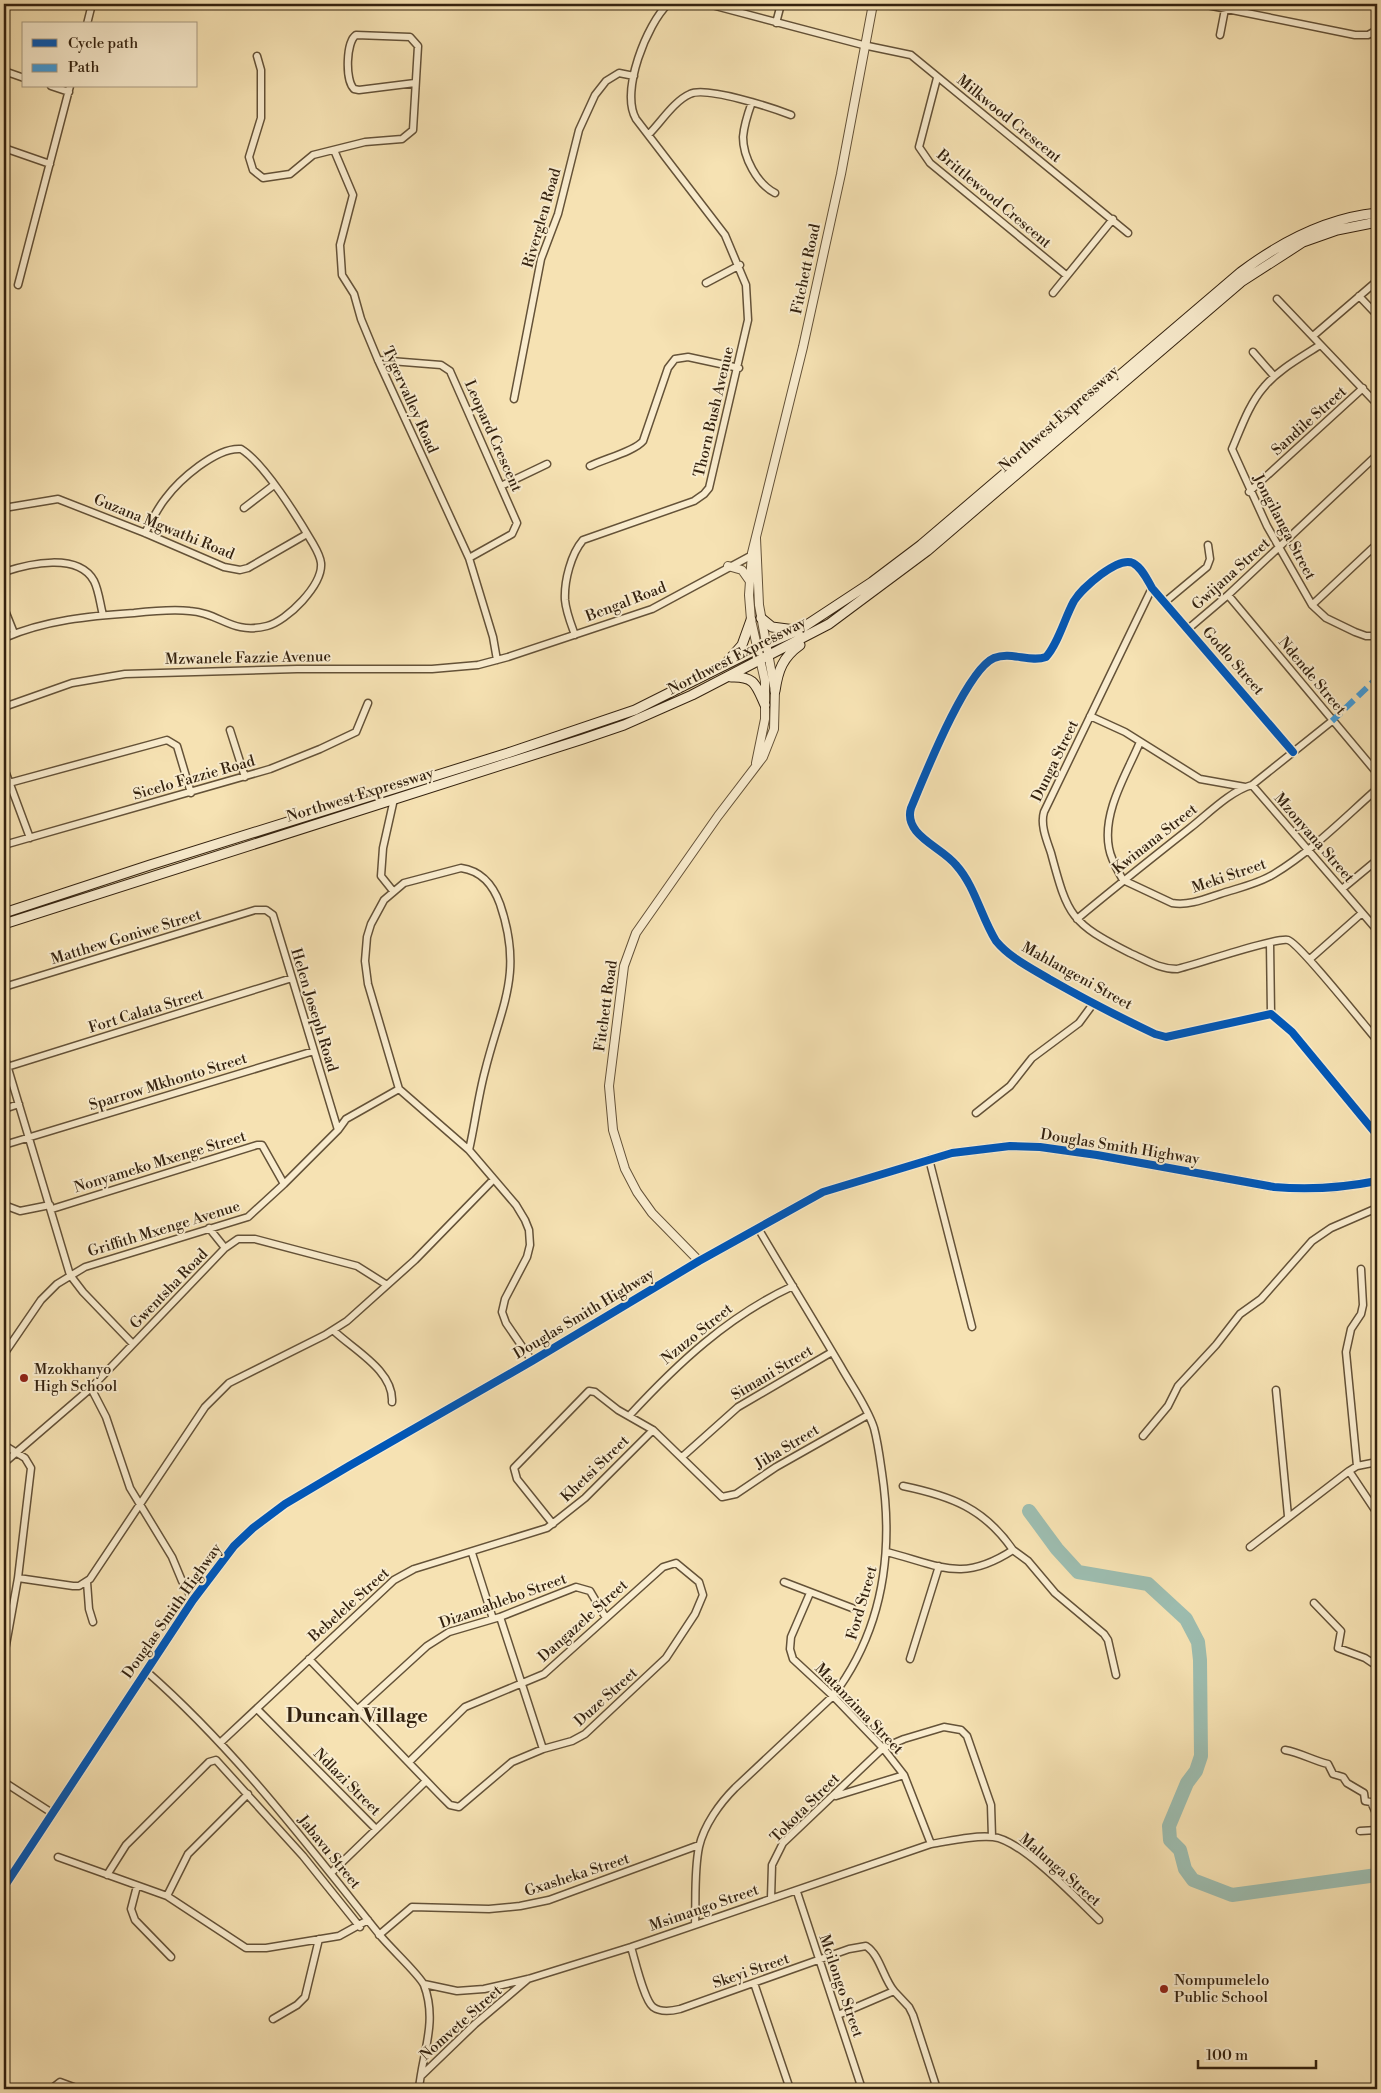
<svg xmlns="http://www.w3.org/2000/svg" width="1381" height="2093" font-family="'Libre Bodoni',serif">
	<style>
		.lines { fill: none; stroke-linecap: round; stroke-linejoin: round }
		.river { stroke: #9dbdb0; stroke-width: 14 }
		.minor-casing { stroke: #645238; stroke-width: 9 }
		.tertiary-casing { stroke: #645238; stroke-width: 10 }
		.secondary-casing { stroke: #34220f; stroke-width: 11 }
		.minor { stroke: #f9ecce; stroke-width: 6 }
		.tertiary { stroke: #f9ecce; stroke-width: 8 }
		.secondary { stroke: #f9ecce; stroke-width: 9 }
		.quiet { stroke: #3e9cde; stroke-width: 6; stroke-dasharray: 12 6; stroke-linecap: butt }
		.cycleway-casing { stroke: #f9ecce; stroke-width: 11 }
		.cycleway { stroke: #0057b8; stroke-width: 8 }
		.poi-dot { fill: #8f2418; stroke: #f9ecce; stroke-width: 2 }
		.labels { text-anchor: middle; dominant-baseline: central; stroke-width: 4; stroke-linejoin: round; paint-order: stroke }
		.street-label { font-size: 15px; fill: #34220f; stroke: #f9ecce }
		.poi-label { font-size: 15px; fill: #34220f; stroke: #f9ecce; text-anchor: start }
		.district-label { font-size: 20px; font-weight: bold; fill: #34220f; stroke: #f9ecce }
	</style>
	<rect width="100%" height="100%" fill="#f6e2b3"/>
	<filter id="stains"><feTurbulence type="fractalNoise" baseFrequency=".004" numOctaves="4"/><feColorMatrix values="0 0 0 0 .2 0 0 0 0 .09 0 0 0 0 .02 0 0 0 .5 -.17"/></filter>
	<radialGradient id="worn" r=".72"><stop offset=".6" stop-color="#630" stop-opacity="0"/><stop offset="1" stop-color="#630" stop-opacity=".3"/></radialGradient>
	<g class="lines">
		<!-- river -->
		<path class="river" d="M1029 1511 1057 1549 1078 1572 1148 1584 1186 1619 1198 1642 1200 1660 1201 1756 1196 1771 1187 1783 1169 1826 1170 1840 1180 1850 1185 1869 1193 1880 1232 1895 1377 1875"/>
		<!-- minor casing -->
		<g class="minor-casing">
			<path id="minor" d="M708 4 863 45 911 55 1128 233
				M1202 4 1355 35H1368L1377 30
				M776 23 781 4
				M87 24 92 4
				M1220 35 1226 4
				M257 56 261 70V118L249 157 253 170 263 178 290 174 313 155 365 142 402 139 413 130 418 46 410 37 356 35C346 42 345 80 354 89L359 90 415 83
				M4 71 24 78
				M937 78 919 147 930 163 1066 275
				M51 86 69 92
				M752 102C748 113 744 125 743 137 743 157 757 184 775 193
				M649 134C661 122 674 101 690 94 706 86 773 108 791 115
				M4 148 50 164
				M334 150 353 195 340 245 342 275 354 294 361 319 378 360 469 558 493 637 497 660
				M706 283 740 265
				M18 285 70 86
				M1053 293 1113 219
				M1359 296 1377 315
				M1277 299 1377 404
				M1313 336 1377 281
				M1320 345C1302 357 1279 369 1264 387 1249 404 1241 428 1232 449L1267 526 1312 605 1326 618 1355 632 1366 636H1377
				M1253 352 1274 376
				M378 360 441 365 450 371 517 523 512 534 469 558
				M514 399 541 259 558 214 579 130 595 95 606 81 619 73 634 76
				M590 466C604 459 635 451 643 441L668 368 675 359 688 357 739 368
				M501 486 547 464
				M1249 492 1363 388
				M4 508 58 499 145 533 224 567 240 570 248 568 307 534
				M244 508 274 485
				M4 572C28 564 78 552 94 581 99 591 100 604 103 615
				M1152 588 1044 812C1040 825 1047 841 1051 853 1068 917 1071 923 1130 953 1146 960 1159 969 1177 969 1195 965 1276 937 1288 940 1299 943 1364 1025 1377 1040
				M1228 595 1377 773
				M1165 602 1207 567 1210 559 1208 545
				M1312 605 1377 544
				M4 608 14 633
				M1188 629 1228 595 1377 455
				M575 635C571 624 566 612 565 600 564 581 571 554 583 540L694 501 704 494 709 488 748 320 746 285 725 235 636 119C620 91 647 24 668 4
				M4 638C46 620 89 616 134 613 152 611 172 609 190 611 221 613 231 635 267 626 287 621 323 585 321 563 320 555 316 549 312 542 298 518 264 463 241 449 216 447 179 480 165 499 157 509 151 522 145 533
				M4 707 72 683 125 674 297 669H432L478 665 508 657 652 609 756 553
				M1090 716 1125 732 1200 779 1245 787
				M230 730 245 777
				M1140 742C1127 773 1102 812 1109 848 1111 860 1117 869 1123 880L1172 903C1188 906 1205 899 1220 894 1238 888 1258 884 1274 874 1312 851 1344 818 1377 789
				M1293 752 1152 588C1147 579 1142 568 1133 563 1118 556 1082 588 1074 601 1065 617 1058 644 1046 657 1030 663 1011 651 994 658 966 670 924 777 911 808 903 835 942 847 956 865 975 886 981 917 996 941 1010 958 1031 968 1049 979 1084 999 1119 1017 1155 1034L1166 1037 1271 1014 1292 1032 1377 1135
				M4 768 30 838
				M9 783 167 740 177 746 191 793
				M1252 785 1377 930
				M4 845 270 769 320 749 356 732 368 703
				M1342 889 1377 860
				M393 891 381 876 383 848 394 799
				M1077 919C1114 888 1152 858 1190 828 1208 814 1230 791 1252 785L1332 721
				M1270 943 1271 1014
				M1310 959 1362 913
				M4 987 255 910H266L273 915 338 1130
				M4 1055 70 1275 83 1292 133 1344
				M7 1067 292 978
				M4 1109 19 1104
				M976 1113 1010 1086 1032 1058 1079 1023 1093 1004
				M4 1145 314 1051
				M469 1150C475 1124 478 1097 485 1071 501 1006 524 974 500 904 493 885 482 871 461 868L404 883 384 900 371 924 367 937 365 961 368 984 399 1089 469 1150 516 1205 525 1220 529 1230 530 1245 527 1257 505 1299 502 1312 506 1323 532 1361
				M929 1159 972 1327
				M4 1205 20 1211 50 1205
				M52 1209 257 1145H262L284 1184
				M225 1248 238 1239H255L357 1266 387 1285
				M334 1331C354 1350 394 1371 392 1402
				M4 1354 41 1300 57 1284 85 1267 248 1217 284 1184 338 1130 346 1119 399 1089
				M91 1388 106 1417 130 1488 172 1557 182 1581 193 1600
				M1276 1390 1288 1516
				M629 1416C677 1364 728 1316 793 1286
				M1143 1436 1168 1406 1178 1386 1216 1345 1240 1314 1261 1299 1312 1241 1331 1228 1377 1208
				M4 1445 25 1458 31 1468 18 1578 4 1656
				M682 1457 738 1407 832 1352
				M4 1463 91 1388 225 1248 209 1228
				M1357 1466 1346 1352 1351 1329 1361 1314 1363 1305 1361 1269
				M1349 1471 1377 1513
				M553 1524 517 1479 514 1468 589 1391 595 1392 618 1410 653 1430 722 1497 736 1494 776 1467 868 1415
				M1250 1547 1349 1471 1357 1466 1377 1462
				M1013 1550 1028 1561 1055 1593 1104 1634 1108 1640 1116 1675
				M887 1552C941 1566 962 1583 1013 1550 984 1508 951 1496 903 1486
				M472 1553 493 1619
				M18 1578 73 1586H79L90 1579 205 1407 229 1383 325 1335 347 1321 415 1260 493 1180
				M87 1582 89 1609 93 1622
				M784 1582 852 1608
				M810 1593 791 1637 790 1649 793 1659 833 1696 883 1748 904 1775 931 1844
				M1314 1603 1341 1631 1338 1648 1365 1658 1377 1666
				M500 1617 543 1749
				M309 1659 439 1794 450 1805 459 1807 512 1762 543 1749 572 1741 585 1734 666 1658 695 1614 703 1595 699 1582 676 1563 663 1567 544 1674 465 1707 409 1762
				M910 1659 939 1566
				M146 1671C234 1748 306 1843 379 1934 388 1946 420 1975 424 1985 438 2022 422 2054 419 2089
				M257 1709 376 1829
				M358 1709 427 1646 449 1632 500 1617 576 1587 590 1591 606 1618
				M220 1743 394 1580 414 1569 547 1528 585 1498 653 1430
				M1285 1750C1301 1753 1312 1760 1328 1764L1333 1774 1343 1777 1347 1783 1364 1793 1365 1801 1371 1802 1375 1811H1377
				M4 1782 52 1813
				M836 1796 904 1775
				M1360 1831 1377 1830
				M58 1857 167 1896 246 1948H266L339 1936 368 1920
				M4 1873 12 1875
				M331 1873 426 1781
				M107 1875 126 1845 209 1762 216 1760 303 1856 360 1927
				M137 1886 131 1909 135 1920 171 1957
				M797 1892 862 2089
				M167 1896 188 1854 248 1794
				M771 1898 772 1865 783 1843 883 1748 904 1739 944 1727 961 1730 967 1736 991 1805 992 1837
				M695 1924C696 1899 694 1871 699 1847 704 1825 720 1803 735 1788L833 1696C883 1630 894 1554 882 1473 880 1459 878 1443 874 1428 867 1406 851 1385 840 1365 813 1319 785 1274 758 1228
				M379 1935 412 1907 489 1909 520 1906 549 1900 699 1845
				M631 1947C635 1960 644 2000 653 2007 661 2013 672 2011 680 2009L849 1949 866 1946C880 1955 883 1978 894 1991
				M754 1983 790 2089
				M424 1984 457 1991 484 1989 528 1979 631 1947 931 1844C950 1841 973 1835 993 1837 1022 1840 1077 1899 1099 1920
				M838 2015 894 1991 909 2007 913 2015 937 2089
				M273 2019 297 2005 305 1997 319 1939
				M421 2076 475 2024 528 1979
				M51 2089 60 2082 79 2089"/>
		</g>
		<!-- tertiary casing -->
		<g class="tertiary-casing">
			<path id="tertiary" d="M728 566 742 570 749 580
				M756 763 765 719V681L751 620 749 595 752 553 803 347 841 174 873 4
				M699 1261 652 1213 637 1192 625 1169 613 1130 609 1086 624 966 636 933 718 816 763 757 774 729 775 691 759 605 756 538
				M4 1887 193 1600 234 1546 253 1528 285 1504 349 1466 532 1361 699 1261 823 1192 952 1153 1010 1146 1040 1147 1097 1155 1274 1187C1310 1190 1342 1188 1377 1181"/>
		</g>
		<!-- secondary casing -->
		<g class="secondary-casing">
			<path id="secondary" d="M761 618 772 627 795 630
				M728 661 742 645 751 620
				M731 677C755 676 756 685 765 705
				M775 691C778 670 783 657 800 645
				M4 913 150 865 508 753 635 710 767 644 799 630 872 582 921 545 1241 272C1281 242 1327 218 1377 213
				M4 924 583 739 624 725 692 695 829 624 927 551 1241 282 1303 242 1337 230 1377 222"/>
		</g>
		<!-- minor -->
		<use href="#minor" class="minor"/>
		<!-- tertiary -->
		<use href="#tertiary" class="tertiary"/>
		<!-- secondary -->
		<use href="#secondary" class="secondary"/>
		<!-- quiet -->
		<path class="quiet" d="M1332 721 1377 678"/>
		<!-- cycleway casing -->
		<g class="cycleway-casing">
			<path id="cycleway" d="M1293 752 1152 588C1147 579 1142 568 1133 563 1118 556 1082 588 1074 601 1065 617 1058 644 1046 657 1030 663 1011 651 994 658 966 670 924 777 911 808 903 835 942 847 956 865 975 886 981 917 996 941 1010 958 1031 968 1049 979 1084 999 1119 1017 1155 1034L1166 1037 1271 1014 1292 1032 1377 1135
				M4 1887 193 1600 234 1546 253 1528 285 1504 349 1466 532 1361 699 1261 823 1192 952 1153 1010 1146 1040 1147 1097 1155 1274 1187C1310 1190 1342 1188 1377 1181"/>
		</g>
		<!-- cycleway -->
		<use href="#cycleway" class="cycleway"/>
	</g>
	<!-- markers -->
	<g class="poi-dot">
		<circle cx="24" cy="1378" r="5"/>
		<circle cx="1164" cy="1989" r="5"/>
	</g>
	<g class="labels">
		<!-- street labels -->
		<g class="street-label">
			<text transform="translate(1009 119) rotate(39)">Milkwood Crescent</text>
			<text transform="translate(994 199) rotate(40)">Brittlewood Crescent</text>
			<text transform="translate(542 218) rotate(-74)">Riverglen Road</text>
			<text transform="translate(806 269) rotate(-78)">Fitchett Road</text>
			<text transform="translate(410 400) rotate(66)">Tygervalley Road</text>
			<text transform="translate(714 412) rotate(-77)">Thorn Bush Avenue</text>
			<text transform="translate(1059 419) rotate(-41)">Northwest Expressway</text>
			<text transform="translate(1309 421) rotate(-42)">Sandile Street</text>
			<text transform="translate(493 436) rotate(66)">Leopard Crescent</text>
			<text transform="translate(164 527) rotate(22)">Guzana Mgwathi Road</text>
			<text transform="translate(1284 527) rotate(62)">Jongilanga Street</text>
			<text transform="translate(1231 574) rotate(-42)">Gwijana Street</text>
			<text transform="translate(626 602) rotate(-21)">Bengal Road</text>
			<text transform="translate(737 656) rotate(-27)">Northwest Expressway</text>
			<text transform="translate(248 658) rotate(-1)">Mzwanele Fazzie Avenue</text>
			<text transform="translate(1233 661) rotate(49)">Godlo Street</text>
			<text transform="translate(1312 676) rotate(50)">Ndende Street</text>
			<text transform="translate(1055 761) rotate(-64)">Dunga Street</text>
			<text transform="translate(194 778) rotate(-16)">Sicelo Fazzie Road</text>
			<text transform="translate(360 795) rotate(-17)">Northwest Expressway</text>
			<text transform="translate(1314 838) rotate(49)">Mzonyana Street</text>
			<text transform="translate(1155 839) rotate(-38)">Kwinana Street</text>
			<text transform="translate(1229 876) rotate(-19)">Meki Street</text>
			<text transform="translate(126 937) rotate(-17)">Matthew Goniwe Street</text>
			<text transform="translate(1077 976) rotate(29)">Mahlangeni Street</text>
			<text transform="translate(606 1006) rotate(-82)">Fitchett Road</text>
			<text transform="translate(314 1010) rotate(73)">Helen Joseph Road</text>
			<text transform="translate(146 1011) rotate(-17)">Fort Calata Street</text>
			<text transform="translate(168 1082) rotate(-17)">Sparrow Mkhonto Street</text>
			<text transform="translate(1120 1147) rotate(9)">Douglas Smith Highway</text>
			<text transform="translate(160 1162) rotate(-17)">Nonyameko Mxenge Street</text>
			<text transform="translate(164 1229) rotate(-17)">Griffith Mxenge Avenue</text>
			<text transform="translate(169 1289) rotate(-46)">Gwentsha Road</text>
			<text transform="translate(584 1314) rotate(-31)">Douglas Smith Highway</text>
			<text transform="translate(697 1334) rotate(-39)">Nzuzo Street</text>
			<text transform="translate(772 1373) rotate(-31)">Simani Street</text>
			<text transform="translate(787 1447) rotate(-31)">Jiba Street</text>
			<text transform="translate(595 1469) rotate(-44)">Khetsi Street</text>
			<text transform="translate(503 1601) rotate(-20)">Dizamahlebo Street</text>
			<text transform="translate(862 1603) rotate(-74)">Ford Street</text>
			<text transform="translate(349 1605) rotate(-42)">Bebelele Street</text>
			<text transform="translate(172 1611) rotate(-55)">Douglas Smith Highway</text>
			<text transform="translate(583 1621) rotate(-42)">Dangazele Street</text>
			<text transform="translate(606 1697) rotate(-42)">Duze Street</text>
			<text transform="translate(859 1709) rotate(46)">Matanzima Street</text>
			<text transform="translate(347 1782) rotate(45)">Ndlazi Street</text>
			<text transform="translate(805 1808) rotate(-45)">Tokota Street</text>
			<text transform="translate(329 1852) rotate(51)">Jabavu Street</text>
			<text transform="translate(1060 1870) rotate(41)">Malunga Street</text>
			<text transform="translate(577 1875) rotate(-18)">Gxasheka Street</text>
			<text transform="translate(704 1908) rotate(-19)">Msimango Street</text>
			<text transform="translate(751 1971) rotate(-19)">Skeyi Street</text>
			<text transform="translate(841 1986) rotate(71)">Mcilongo Street</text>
			<text transform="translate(461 2023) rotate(-42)">Nomvete Street</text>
		</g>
		<!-- poi labels -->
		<g class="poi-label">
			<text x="34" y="1369">Mzokhanyo<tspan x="34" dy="17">High School</tspan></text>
			<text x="1174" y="1980">Nompumelelo<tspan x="1174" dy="17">Public School</tspan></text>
		</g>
		<!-- district labels -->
		<g class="district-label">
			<text x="357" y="1716">Duncan Village</text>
		</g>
	</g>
	<!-- margin -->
	<rect width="1381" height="2093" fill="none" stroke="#f6e2b3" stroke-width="20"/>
	<rect x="5" y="5" width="1371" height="2083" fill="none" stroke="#34220f" stroke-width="2.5"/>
	<rect x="10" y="10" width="1361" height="2073" fill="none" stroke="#34220f"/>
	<!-- legend -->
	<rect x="22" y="22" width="175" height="65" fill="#f9ecce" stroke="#aa9b82"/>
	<rect x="32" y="39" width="25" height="8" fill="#0057b8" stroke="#aa9b82"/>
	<text x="68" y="48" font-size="15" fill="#34220f">Cycle path</text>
	<rect x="32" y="64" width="25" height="8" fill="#3e9cde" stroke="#aa9b82"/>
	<text x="68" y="72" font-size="15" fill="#34220f">Path</text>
	<!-- scale -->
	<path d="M1198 2060v8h118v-8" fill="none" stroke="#34220f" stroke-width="2.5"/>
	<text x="1206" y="2060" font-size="15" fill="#34220f" stroke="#f9ecce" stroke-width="4" paint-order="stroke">100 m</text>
	<rect width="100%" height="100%" filter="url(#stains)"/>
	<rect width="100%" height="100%" fill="url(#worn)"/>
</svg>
